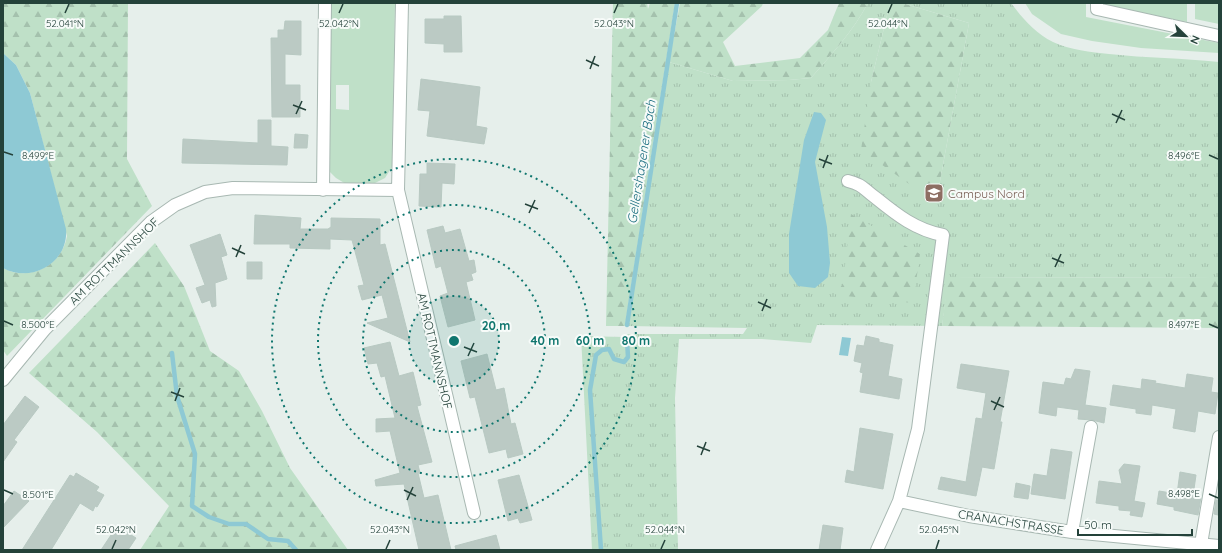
<svg xmlns="http://www.w3.org/2000/svg" width="1222" height="553" font-family="Quicksand,sans-serif">
	<style>
		.grass { fill: url(#grass-tufts) }
		.forest { fill: url(#forest-firs) }
		.park { fill: #bfe0c8; fill-rule: evenodd }
		.water { fill: #8ec9d4 }
		.lines { fill: none; stroke-linecap: round; stroke-linejoin: round }
		.stream { stroke: #8ec9d4; stroke-width: 4.5 }
		.building { fill: #bbcac4; stroke: #b8c9c2 }
		.minor-casing { stroke: #a8b8b2; stroke-width: 14 }
		.minor { stroke: #fff; stroke-width: 12 }
		.ticks { fill: none; stroke: #24423a; stroke-width: 1.5 }
		.ring { fill: none; stroke: #0f766e; stroke-width: 2; stroke-dasharray: 2 4 }
		.labels { text-anchor: middle; dominant-baseline: central; stroke-width: 4; stroke-linejoin: round; paint-order: stroke }
		.education-label { font-size: 12px; fill: #785e54; stroke: #f7fbf9; text-anchor: start }
		.street-label { font-size: 12px; fill: #24423a; stroke: #f7fbf9 }
		.water-label { font-size: 13px; font-style: italic; fill: #1c6f80; stroke: #f7fbf9 }
		.ticks-label { font-size: 10px; text-anchor: middle; fill: #24423a; stroke: #f7fbf9; stroke-width: 4; stroke-linejoin: round; paint-order: stroke }
		.centre { fill: #0f766e; stroke: #f7fbf9; stroke-width: 2 }
		.ring-label { font-size: 12px; text-anchor: middle; font-weight: bold; fill: #0f766e; stroke: #f7fbf9; stroke-width: 4; stroke-linejoin: round; paint-order: stroke }
	</style>
	<defs>
		<pattern id="grass-tufts" width="24" height="20" patternUnits="userSpaceOnUse"><rect width="24" height="20" fill="#bfe0c8"/><path d="M3 7l-1-3M5 7V3M7 7l1-3M15 17l-1-3M17 17v-4M19 17l1-3" fill="none" stroke="#a4c1ad"/></pattern>
		<pattern id="forest-firs" width="22" height="20" patternUnits="userSpaceOnUse"><rect width="22" height="20" fill="#bfe0c8"/><path d="M5 1l3.5 6h-7zM16 11l3.5 6h-7z" fill="#a4c1ad"/></pattern>
	</defs>
	<rect width="100%" height="100%" fill="#e6efeb"/>
	<!-- grass -->
	<path class="grass" d="M868 3H890L871 82 936 203 969 23 902 3H1011C1023 19 1035 33 1053 42 1070 50 1091 52 1109 54 1146 58 1183 58 1219 62V277L949 278 942 326 817 325 811 343 762 339H679L675 398 678 550H592L581 336 623 337 628 334H743L747 328 627 326 669 62 733 81 789 80 811 78C832 54 853 31 868 3Z"/>
	<!-- forest -->
	<path class="forest" d="M3 3H128L127 159 152 206 7 356 3 350V268C29 282 62 266 67 236L30 93 16 65 3 53Z
		M613 3H647L648 9 650 3H675L625 326H606Z
		M680 3H763L762 6 723 42 735 66 800 58 828 30 839 3H868C853 31 832 54 811 78L789 80 733 81 669 62Z
		M890 3H902L969 23 936 203 861 150 871 82Z
		M851 214 920 254 913 303 836 295 843 283Z
		M155 243 184 286 210 351 239 371 262 411 290 468 348 550H140L169 506 97 432 29 373Z
		M1219 277V328L942 326 948 278Z"/>
	<!-- park -->
	<path class="park" d="M331 3H395L392 167 385 178 373 184H346L336 178 329 171ZM336 85H349V110L336 109Z
		M1025 3H1086V17L1219 43V53L1141 48 1092 41 1061 34 1032 14Z
		M1106 3H1187V22L1106 5Z
		M1195 3H1219V24L1195 19Z"/>
	<!-- water -->
	<path class="water" d="M3 53 16 65 30 93 66 229C69 262 32 284 3 268Z
		M814 112 821 113 826 120 815 162 827 227 830 263 828 277 815 288 798 286 789 273V234L804 140Z
		M842 337 851 338 848 356 839 355Z"/>
	<g class="lines">
		<!-- stream -->
		<path class="stream" d="M627 325 677 3
			M172 353 177 396 195 454 192 506 209 517 229 524H246L268 539 288 541 296 550
			M601 550 590 390 596 355 602 350 609 349 614 359 624 362 628 357 627 340"/>
	</g>
	<!-- building -->
	<path class="building" d="M444 16H461L462 52H444V44L425 43V19H444Z
		M285 21H301V55L285 54V85H300V117H272L271 38H278V30H284Z
		M421 79 480 87 476 126 487 128 484 144 427 136 430 111 418 110Z
		M258 120H271V146L288 147 287 165 182 163 183 139 258 143Z
		M295 134 308 135 307 148H294Z
		M427 163 455 164 454 184 442 183 441 207 419 206 420 174H427Z
		M255 215 301 218 300 229H328L331 227V218L380 219V245L385 244 410 342 367 323 388 318 382 295 362 300 358 286 364 285 352 240 330 239V249L290 248V244H254Z
		M443 226 445 233 460 229 469 261 474 260 476 272 471 274 473 280 466 282 475 320 448 327 440 296 448 293 441 266 436 268 427 230Z
		M220 234 227 255 221 257 227 279 215 283 216 306 212 307 210 300 202 303 196 288 205 285 190 245Z
		M247 262H262V279H247Z
		M866 336 879 339V342L893 345 888 376 902 379 899 399 860 392 863 373 860 372 862 363 854 361 857 345 864 346Z
		M390 342 399 376 413 372 421 405 417 406 432 462 418 465 420 473H418L424 498 438 495 451 550H419L404 484 376 486 375 480 400 473 390 431 376 432V419L395 418 385 376 381 377 377 363 368 364 364 348Z
		M487 354 496 390 504 388 511 424 515 423 523 454 508 458 506 449 489 453 475 397 470 398 461 361Z
		M961 364 1009 371 1000 422H1002L994 469 982 467 976 496 938 489 941 477 966 482 976 418 982 419 986 393 957 388Z
		M1075 369 1090 371 1085 405 1106 408 1104 423 1092 420 1078 419 1079 410 1057 407 1056 416 1039 413 1043 382 1064 385 1066 378 1071 379Z
		M1187 374 1213 378 1211 392 1218 393 1215 414 1198 411 1195 432 1173 428 1176 409 1152 405 1151 415 1136 413V409L1110 405 1113 385 1141 389 1142 379 1156 381 1155 383 1185 388Z
		M25 396 39 407 14 440 17 442 3 462V425Z
		M860 428 893 434 883 489 845 482 847 470 854 472Z
		M1051 449 1072 452 1065 499 1031 494 1034 474 1047 476Z
		M1124 464 1140 466 1134 501 1145 503 1142 517 1130 515 1131 511 1119 510V506L1096 503 1099 481 1122 484 1119 470Z
		M1180 472 1196 475 1193 496 1201 497 1198 515 1174 510V507L1157 504 1159 491 1177 494Z
		M76 473 99 487 96 491 104 495 97 507 95 506 93 511 80 503 51 550H22L70 475 74 477Z
		M519 475 532 520 520 523 518 518 508 521 498 480Z
		M1016 483 1030 486 1028 499 1014 497Z
		M14 491 29 501 3 528V506Z
		M1216 500H1219L1218 515 1214 514Z
		M823 525 843 528 840 550H819Z
		M117 526 136 538 128 550H101Z
		M496 535 500 550H456L455 546Z"/>
	<g class="lines">
		<!-- minor casing -->
		<g class="minor-casing">
			<path id="minor" d="M402 3 398 190 474 513
				M1097 3V9L1219 36
				M848 181C864 185 863 189 876 198 897 215 916 230 943 235L918 429 899 501 877 550
				M323 190 325 3
				M3 380 45 329 151 222 175 205 205 192 233 188 398 190
				M899 501 969 516 1072 532 1219 546
				M1072 532 1091 427
				M1201 544 1219 437"/>
		</g>
		<!-- minor -->
		<use href="#minor" class="minor"/>
	</g>
	<!-- ticks -->
	<path class="ticks" d="M65 13 69 4M339 13 343 4M614 13 618 4M888 13 892 4M586 60 599 66M590 69 595 56M293 105 306 110M296 114 302 101M1112 114 1125 120M1116 123 1122 110M4 152 13 155M1209 155 1218 159M819 159 832 164M823 168 828 155M525 204 538 209M529 213 535 200M232 248 245 254M236 257 241 245M1052 258 1064 263M1055 267 1061 254M758 302 771 308M762 311 767 299M4 321 13 325M1209 324 1218 328M464 347 477 352M468 356 474 343M171 392 184 397M175 401 180 388M991 401 1004 407M994 410 1000 397M697 446 710 451M701 455 706 442M4 490 13 494M404 490 416 496M1209 494 1218 498M407 500 413 487M112 549 116 540M386 549 390 540M661 549 665 540M936 549 939 540"/>
	<!-- distance rings -->
	<circle cx="454" cy="341" r="45" fill="#0f766e" fill-opacity=".12"/>
	<g class="ring">
		<circle cx="454" cy="341" r="45"/>
		<circle cx="454" cy="341" r="91"/>
		<circle cx="454" cy="341" r="136"/>
		<circle cx="454" cy="341" r="182"/>
	</g>
	<!-- icons -->
	<defs>
		<g id="university-square" transform="scale(1)"><rect x="-9" y="-9" width="18" height="18" rx="4" fill="#8d6e63" stroke="#f7fbf9"/><path d="M0-5L7-2L0 1L-7-2ZM-4 1L0 2.5L4 1V4Q0 6-4 4Z" fill="#fff"/></g>
	</defs>
	<g fill-rule="evenodd">
		<use href="#university-square" x="934" y="193"/>
	</g>
	<g class="labels">
		<!-- education labels -->
		<g class="education-label">
			<text x="948" y="193">Campus Nord</text>
		</g>
		<!-- street labels -->
		<g class="street-label">
			<text transform="translate(114 261) rotate(-44)">AM ROTTMANNSHOF</text>
			<text transform="translate(435 351) rotate(77)">AM ROTTMANNSHOF</text>
			<text transform="translate(1011 522) rotate(9)">CRANACHSTRASSE</text>
		</g>
		<!-- water labels -->
		<g class="water-label">
			<text transform="translate(641 162) rotate(-81)">Gellershagener Bach</text>
		</g>
	</g>
	<g class="ticks-label">
		<text x="65" y="27">52.041°N</text>
		<text x="339" y="27">52.042°N</text>
		<text x="614" y="27">52.043°N</text>
		<text x="888" y="27">52.044°N</text>
		<text x="1184" y="159">8.496°E</text>
		<text x="38" y="159">8.499°E</text>
		<text x="1184" y="328">8.497°E</text>
		<text x="38" y="328">8.500°E</text>
		<text x="1184" y="497">8.498°E</text>
		<text x="38" y="498">8.501°E</text>
		<text x="116" y="533">52.042°N</text>
		<text x="390" y="533">52.043°N</text>
		<text x="665" y="533">52.044°N</text>
		<text x="939" y="533">52.045°N</text>
	</g>
	<circle cx="454" cy="341" r="6" class="centre"/>
	<g class="ring-label">
		<text x="496" y="330">20 m</text>
		<text x="545" y="345">40 m</text>
		<text x="590" y="345">60 m</text>
		<text x="636" y="345">80 m</text>
	</g>
	<!-- border -->
	<rect width="1222" height="553" fill="none" stroke="#24423a" stroke-width="8"/>
	<!-- north arrow -->
	<g transform="translate(1186 36) rotate(113)" stroke="#f7fbf9" stroke-width="3" paint-order="stroke">
	<path d="M0-3L7 15L0 10L-7 15Z" fill="#24423a"/>
	<text y="-6" font-size="11" font-weight="bold" text-anchor="middle" fill="#24423a">N</text>
	</g>
	<!-- scale -->
	<path d="M1078 529v6h114v-6" fill="none" stroke="#24423a" stroke-width="2"/>
	<text x="1084" y="529" font-size="12" fill="#24423a" stroke="#f7fbf9" stroke-width="3" paint-order="stroke">50 m</text>
</svg>
